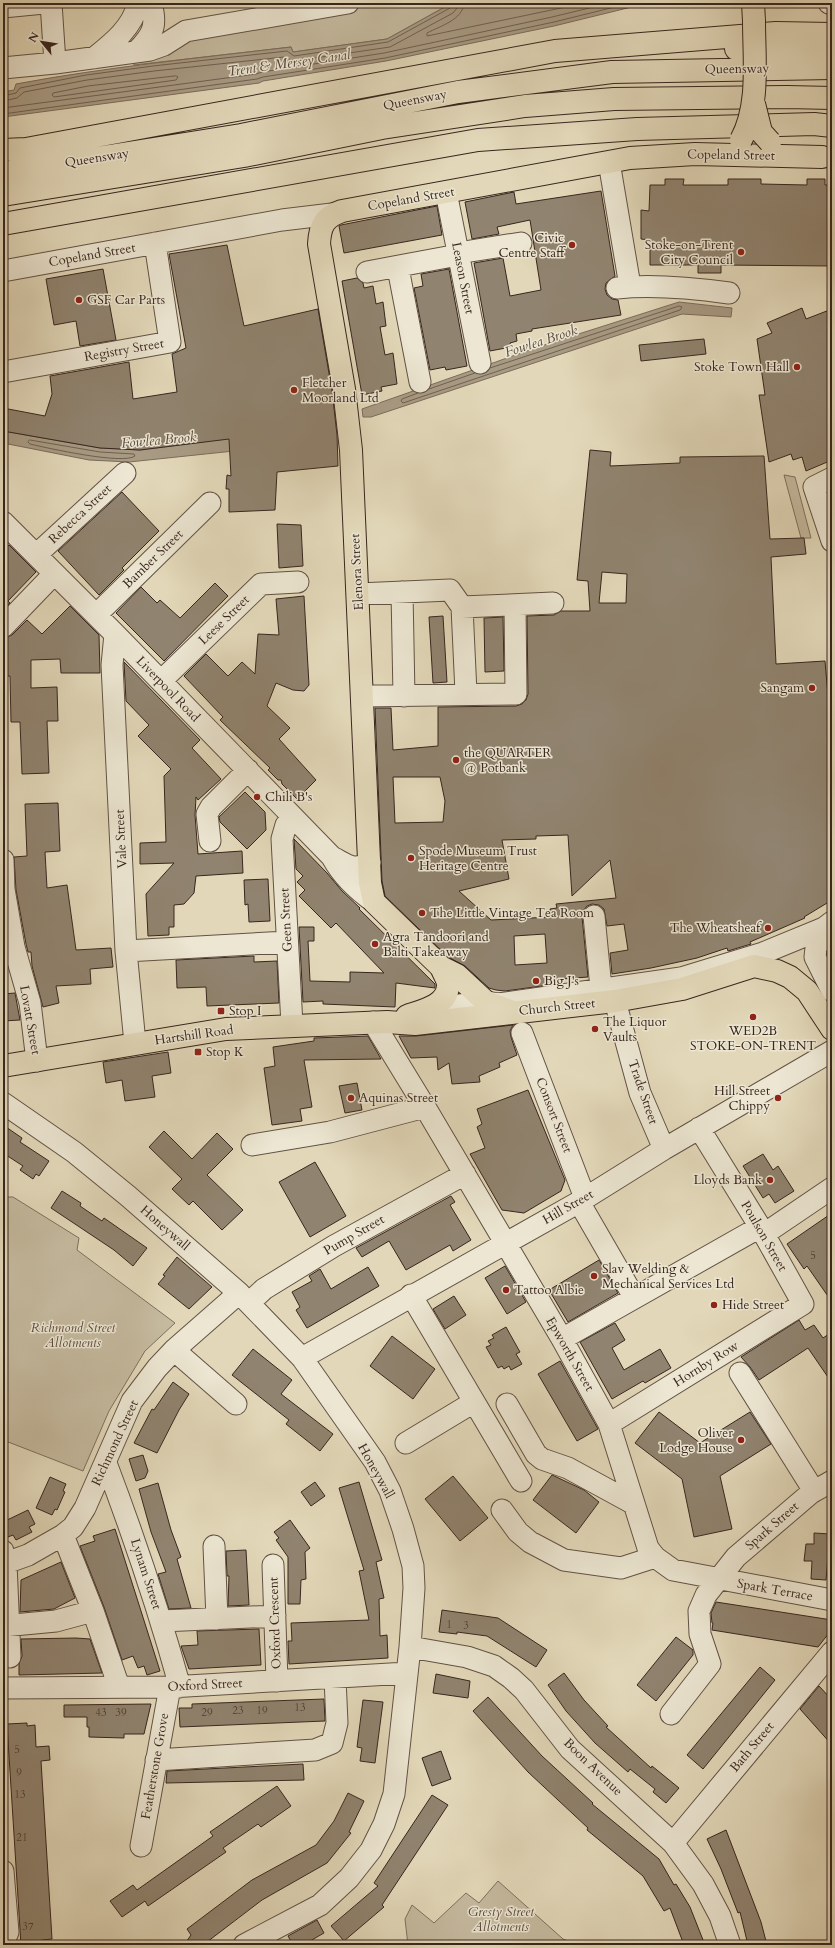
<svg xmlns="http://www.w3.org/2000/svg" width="835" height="1948" font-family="Cardo,serif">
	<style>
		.green { fill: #c5ba9f; stroke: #7e705e }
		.water { fill: #a89b84; stroke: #7b6c5b }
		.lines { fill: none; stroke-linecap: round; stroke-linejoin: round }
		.shore { stroke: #706051; stroke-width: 1 }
		.building { fill: #90836f; stroke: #38261e; fill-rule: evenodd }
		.minor-casing { stroke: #625245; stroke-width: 23 }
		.major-casing { stroke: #38261e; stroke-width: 24 }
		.highway-casing { stroke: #38261e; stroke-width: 24 }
		.minor { stroke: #ece6d2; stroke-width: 21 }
		.major { stroke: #e2d8b9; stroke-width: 22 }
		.highway { stroke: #e2d8b9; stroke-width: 22 }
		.major-bridge-casing { stroke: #38261e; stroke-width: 24; stroke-linecap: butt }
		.major-bridge { stroke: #e2d8b9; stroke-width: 22 }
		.poi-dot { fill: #8f2418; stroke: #ece6d2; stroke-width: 1.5 }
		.labels { text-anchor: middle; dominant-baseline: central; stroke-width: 3; stroke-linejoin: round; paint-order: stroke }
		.number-label { font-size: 11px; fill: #4e3d32 }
		.street-label { font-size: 13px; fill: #38261e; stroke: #ece6d2 }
		.poi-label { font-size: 13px; fill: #38261e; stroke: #ece6d2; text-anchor: start }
		.park-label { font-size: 13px; font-style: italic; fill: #5b4b3e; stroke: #ece6d2 }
		.water-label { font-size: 14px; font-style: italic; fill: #5a493d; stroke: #ece6d2 }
	</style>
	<rect width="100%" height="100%" fill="#e2d8b9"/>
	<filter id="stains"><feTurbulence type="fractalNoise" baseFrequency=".005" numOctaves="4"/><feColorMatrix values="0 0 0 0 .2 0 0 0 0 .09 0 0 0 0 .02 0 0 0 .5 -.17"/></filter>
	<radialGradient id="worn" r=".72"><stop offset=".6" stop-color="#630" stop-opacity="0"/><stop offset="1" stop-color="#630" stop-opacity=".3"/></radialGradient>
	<!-- green -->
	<path class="green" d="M375 3H452L387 39 293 52 291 47 134 65 133 60 207 30Z
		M784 475 795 477 811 538H801Z
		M3 1197H13L79 1238 77 1250 175 1323 145 1351 109 1411 83 1471 3 1440Z
		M498 1881 563 1939 579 1945H408L405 1919 412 1905 434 1923 466 1893 479 1903Z"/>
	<!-- water -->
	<path class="water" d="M452 3H648L554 26 386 61 263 81 259 83 3 117V92L14 90 16 84C107 67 199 58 291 47L293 52 387 39Z
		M679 302 732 308 731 317 682 314 371 417H363L362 409 544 345Z
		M3 431 100 448 140 450 233 438 234 451 129 462 89 460 3 443Z"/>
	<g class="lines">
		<!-- shore -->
		<path class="shore" d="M464 3C463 20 440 26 427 33V36L585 3
			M176 76 178 77 176 80 54 97 52 95 53 93 88 86Z
			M3 96 16 93 20 88 86 75 153 66 287 51 294 56 388 42 450 8 453 3
			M3 101 17 98 24 92 87 80 154 71 284 57 294 61 390 47 453 13 457 8 458 3
			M3 108 256 74 262 72 384 53 552 17 610 3
			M3 114 257 79 263 77 385 58 554 22 631 3
			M429 389 475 373
			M418 393 402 399 401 401 403 403 680 310 682 307 679 306 490 368
			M30 440 100 452 134 454 135 456C123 465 47 448 30 444L28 442Z"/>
	</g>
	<!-- building -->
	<path class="building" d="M665 179H684L683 185H728V179H761V184L807 185V179H825V185H832V266L721 265V273H698V265H650V240L641 239V210L649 211 650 185H665Z
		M601 191 615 276 606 283 605 289 607 295 612 299 618 300 621 315 532 329V331L516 334 517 341 510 343 511 347 490 351 474 263 503 258 510 296 541 290 530 220 497 227 499 234 472 239 465 202 514 192 516 204Z
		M437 206 442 235 344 253 339 226 341 225Z
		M227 245 244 326 318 309 332 391 337 435 338 466 277 472 275 510 229 512V489H226L227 475 231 476 229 439 140 450 100 448 3 431V408L45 416 52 394 50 376 129 362 133 399 177 392 172 354 186 348 169 254Z
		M103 269 116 340 80 346 76 321 54 325 46 279Z
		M449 269 467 366 446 370 445 367 430 370 414 288 423 286 421 274Z
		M357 278 363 283 364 288 373 286 376 304 383 302 386 326 380 327 385 355 393 353 397 384 381 387 382 391 362 395 342 281Z
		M802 308 806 319 832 309V460L806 471 802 457 793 460 791 454 769 462 759 395H765L757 339 772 333 767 323Z
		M704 339 706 354 641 361 639 345Z
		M590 450 611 452 610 466 680 463V457L764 456 770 539 804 538 806 554 771 557 776 664 825 661 832 743V900L804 917 805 918 750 942 751 944 728 951 727 948 697 958 651 968 612 974 610 953 628 950 624 924 607 926 604 909 599 905 592 904 587 906 583 911 582 917 588 977 549 980V985L505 991 496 990 489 988 465 966 448 957 385 896 382 881 375 708H391L393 750 438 746V707L516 706 522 704 526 700 528 694 527 616 554 615 561 611H590L588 581 577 580ZM602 572 627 574 626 603H599ZM393 777H440L445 801 443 822 395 823ZM568 835 572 896 610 860 616 898 556 904 557 908 550 909 551 917 491 920 459 891 509 879 502 840 536 839V836ZM545 934 547 963 515 965 514 936Z
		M122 492 159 531 122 568 124 570 99 595 58 551Z
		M277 524 301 525 303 566 279 568Z
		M9 545 36 572 8 601 10 603 3 610V550Z
		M215 583 228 596 164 661 116 613 141 587 157 603 160 600 180 618Z
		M304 596 309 685 304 691 293 690 276 683 267 706 290 728 279 739 316 780 297 799 282 784 281 780H278L268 770 270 768 220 720 223 717 184 676 206 654 228 676 242 662 255 674 258 634 279 635 276 599Z
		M70 606 99 635 100 673H61L60 659 31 660V688L57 687 58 721H47L49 773 22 774 20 722H11L10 676H3V639L12 635 27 620 42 634Z
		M443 616 447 682 433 683 429 617Z
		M503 617 504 671 485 672 484 618Z
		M124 662 200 740 192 748 221 779 198 800 196 797 195 815 198 854 242 851 243 873 196 876 194 893 184 904 174 905V927H169V935L148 936 146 894 174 863 140 864V843L166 842 164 776 171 769 138 736 149 725 126 701Z
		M245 792 265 812 266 830 247 849 220 822 219 817Z
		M58 803 60 851 45 852 47 888 67 885 76 950 111 948 113 967 90 969 91 984 56 986 59 1003 43 1007 32 966 31 952H28L26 944 16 890 14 857 27 856 25 804Z
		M294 839 327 873 342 891 360 908 359 909 435 984V988L396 983 395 1007 323 1004V1001L303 1002 299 927H314V941H308L310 981 350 982V972L384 973 336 923 331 928 299 896 305 890 297 882 303 876 296 869Z
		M268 879 270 921 249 922 248 904 245 905 244 880Z
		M254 956V962L277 961 279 1003 207 1006 206 987 177 988 176 960Z
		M15 993 20 1020 3 1021V994Z
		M513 1025 510 1031 511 1037 517 1055 499 1063 500 1067 479 1076 480 1082 452 1084 449 1063 438 1070 437 1057 411 1058 399 1036H416Z
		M368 1036 381 1059 304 1060 312 1107 300 1109 302 1121 272 1125 264 1068 275 1066 273 1047 314 1041V1038Z
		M168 1052 171 1073 152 1076 155 1097 125 1101 122 1080 106 1083 103 1062Z
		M357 1083 362 1110 345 1113 339 1086Z
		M528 1090 565 1180 561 1191 524 1213 502 1210 470 1154 485 1148 477 1127 482 1124 477 1109Z
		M3 1125 22 1138 20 1142 49 1161 39 1176 36 1174 33 1179 20 1170 23 1166 3 1153Z
		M164 1131 192 1159 217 1133 233 1149 207 1175 243 1210 222 1230 193 1201 189 1205 172 1189 182 1179 149 1147Z
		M763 1154 773 1170 778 1166 794 1191 775 1203 769 1194 763 1198 743 1166Z
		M315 1162 346 1216 310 1237 279 1182Z
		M62 1191 81 1203 80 1206 102 1221 104 1218 147 1248 133 1266 114 1250 51 1208Z
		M451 1196 455 1202 450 1205 471 1240 453 1251 450 1245 406 1270 389 1241 362 1257 356 1248Z
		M832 1213V1302L807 1266 804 1269 787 1244Z
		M177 1257 212 1287 189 1309 158 1284 165 1276 163 1275Z
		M599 1260 618 1293 568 1322 549 1290Z
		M505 1266 526 1302 507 1314 485 1278Z
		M368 1267 379 1286 307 1328 296 1310 300 1307 292 1292 312 1281 309 1276 320 1269 331 1289Z
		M454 1296 466 1315 445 1329 433 1309Z
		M799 1320 805 1330 814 1325 823 1338 832 1332V1383L808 1348 759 1380 750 1367 741 1357Z
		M615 1323 625 1340 612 1348 624 1370 660 1349 671 1368 645 1383 643 1381 612 1399 580 1342Z
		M506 1327 520 1352 516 1354 522 1364 511 1370 509 1366 504 1369 502 1366 498 1368 486 1347 491 1345 488 1341 494 1338 492 1335Z
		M392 1336 435 1369 413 1399 370 1366Z
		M253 1349 292 1380 281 1394 333 1434 320 1451 286 1424 289 1420 232 1375Z
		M560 1361 598 1429 577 1441 538 1374Z
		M173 1382 189 1394 179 1410 157 1453 134 1443 152 1409 154 1410Z
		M659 1412 700 1443 750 1412 771 1444 720 1476 732 1529 694 1537 682 1479 635 1443Z
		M143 1455 148 1471 145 1478 136 1481 129 1459Z
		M552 1475 584 1490 599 1502 576 1533 533 1500Z
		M453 1476 488 1518 460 1541 425 1499Z
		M50 1477 66 1484 63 1491 65 1492 57 1510 55 1509 52 1515 36 1508Z
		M315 1482 325 1496 311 1506 301 1492Z
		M359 1482 382 1560 376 1562 384 1598 379 1599 380 1636 387 1635 388 1658 289 1664 288 1641H292L291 1623 369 1620 359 1571 364 1570 339 1488Z
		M158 1483 171 1530 181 1557 177 1559 191 1608 169 1609 158 1574 166 1572 151 1532 139 1489Z
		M28 1510 35 1524 29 1527 32 1532 16 1540 13 1535 8 1537 3 1526V1522Z
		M290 1520 310 1548 305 1552 306 1579 301 1580 300 1604H288V1557L276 1540 279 1538 274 1532Z
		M115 1529 160 1671 147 1675 144 1666 138 1668 133 1656 122 1660 104 1607 80 1546 95 1541 93 1536Z
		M814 1533 830 1534 826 1580 811 1579 812 1561H804L806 1544H814Z
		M246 1550 249 1605 228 1606 229 1576H227L226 1551Z
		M61 1562 75 1598 54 1609 20 1612 21 1580Z
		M716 1602 832 1620 829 1633 818 1647 712 1630 713 1623H712L711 1613Z
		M442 1610 498 1618 547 1650 536 1667 487 1636 457 1632V1634L439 1632Z
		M259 1629 261 1665 189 1669 181 1646 198 1645 197 1631Z
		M676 1637 693 1650V1655L656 1701 637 1685Z
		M76 1638 90 1639 102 1673 19 1675V1664L22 1656 21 1639Z
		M760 1667 775 1680 703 1769 687 1755Z
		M564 1673 584 1700 608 1726 606 1727 651 1768 652 1766 679 1788 666 1803 653 1792 655 1789 630 1769 628 1772 595 1743 566 1711 548 1685Z
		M436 1674 470 1681 468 1698 433 1693Z
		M819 1686 832 1700V1745L800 1709Z
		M488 1697 542 1756 593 1803 592 1804 659 1859 674 1885 676 1884 690 1907 705 1945H684L670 1908 664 1911 643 1876 587 1830 588 1828 528 1772 473 1711Z
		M324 1699 325 1721 180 1727 179 1708H192V1704Z
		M363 1700 383 1702 375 1763 360 1761 362 1748 357 1747Z
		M151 1704 144 1734H124V1738L89 1737V1727H87V1717H64V1705Z
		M27 1723V1726L35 1725 36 1747 49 1746 50 1760 41 1761 52 1939 42 1940V1945H21L7 1724Z
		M441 1751 451 1779 432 1786 422 1758Z
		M303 1764 304 1780 166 1783 167 1771Z
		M277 1786 291 1806 261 1827 258 1824 223 1848 226 1852 148 1906 145 1901 122 1917 110 1901 133 1885 137 1890 213 1836 210 1832Z
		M348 1793 364 1801 349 1832 351 1833 327 1863 262 1900 203 1945H184L191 1935 187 1929 252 1880 316 1845 334 1821Z
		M432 1795 448 1805 382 1905 384 1907 344 1941 331 1926 378 1886 374 1883Z
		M726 1830 761 1922 767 1945H748L740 1912 738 1913 721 1869 707 1839Z
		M317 1920 324 1933 303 1945H293L288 1936Z"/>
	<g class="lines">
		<!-- minor casing -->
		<g class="minor-casing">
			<path id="minor" d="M51 3 55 63
				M829 3H832
				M3 7 44 3
				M138 50C154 33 157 25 151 3
				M94 58C113 43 133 27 138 3
				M3 68 55 63 150 50 164 45 186 31 348 3
				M609 162 630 286
				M446 192 480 363
				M458 253 521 243
				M398 268 420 382
				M3 271 282 220 332 214
				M367 272 458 255
				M617 288C653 284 693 288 729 293
				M3 372 170 342 155 243
				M832 478 814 487 832 541
				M3 522 115 634 332 857C348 865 353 872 370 862
				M36 555 125 473
				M402 592 404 696
				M358 594 450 590 462 607 466 693
				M462 607 553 603
				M96 615 210 503
				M3 627 54 574
				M115 634 112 665 126 951 135 1043
				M161 681 261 584 298 582
				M362 696 516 694 515 605
				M210 841 207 814 211 807 248 770
				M333 859C343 877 357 890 374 902
				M3 860 4 889 14 947 30 1003 37 1061
				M594 916 601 988H613L615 1001 640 1093 664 1149
				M822 937 816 948 815 957 832 991
				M126 951 287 942
				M433 1008 486 1002 499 1004 681 978 763 953 824 928 832 922
				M373 1022 425 1107 562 1339 609 1424 648 1548 655 1557 673 1570 832 1600
				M292 1025 282 839 286 825 293 817
				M522 1033 585 1198
				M3 1103 74 1152 128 1196 239 1293 302 1358 375 1462 390 1491 403 1529 413 1566 414 1588 410 1647 394 1794 384 1824 371 1850 349 1878 320 1905 244 1945
				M252 1145 330 1132 425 1107
				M579 1202 634 1297
				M764 1234 832 1188
				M411 1295 521 1481
				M249 1303 264 1289 334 1246 465 1174
				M562 1339 760 1227
				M174 1350 236 1404
				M302 1358 579 1202 664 1149 832 1051
				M740 1373 814 1491
				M507 1404 536 1454 542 1459 568 1468 634 1504
				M609 1424 803 1304 760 1227 699 1128
				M406 1443 474 1402
				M106 1463C134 1537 159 1611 180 1687
				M502 1510 518 1532 530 1542 564 1560 621 1568 655 1557
				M63 1535 93 1611 119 1687
				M214 1546 217 1619
				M3 1551 6 1563 10 1657
				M3 1564 28 1555 63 1535 73 1527 85 1508 132 1401 157 1368 174 1350 239 1293
				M273 1565 277 1681
				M162 1621 275 1616
				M3 1626 56 1621 93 1611
				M410 1647 467 1657 494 1666 511 1678 524 1690 570 1749 673 1843 703 1884 720 1916 730 1945
				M3 1688 170 1687 407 1673
				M671 1714 710 1664 700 1634 699 1611 706 1595 736 1557 811 1493 832 1481
				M156 1760 315 1750 332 1743 337 1723 335 1678
				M673 1843 832 1652
				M141 1846 170 1687
				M3 1871 8 1932 3 1944"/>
		</g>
		<!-- major casing -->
		<g class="major-casing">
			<path id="major" d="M753 3 754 21
				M513 1012 486 1002 457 975 441 967 374 902 370 883 351 450 344 389 319 244C320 226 324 217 342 211L630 158 695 154 822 157
				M407 1016C421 1011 448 1006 448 985 448 980 443 972 441 967
				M3 1066 226 1029 387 1022 415 1024 615 1001 682 989 754 966 777 971 790 977 807 991 832 1029"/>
		</g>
		<!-- highway casing -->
		<g class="highway-casing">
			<path id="highway" d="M736 49 824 54
				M3 150 26 149 555 51 776 33 832 34
				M3 173 241 135 458 92 612 72 832 68
				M3 195 244 156 382 128 525 106 614 99 787 97 832 98
				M3 224 478 140 637 129 814 124 832 126"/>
		</g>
		<!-- minor -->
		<use href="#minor" class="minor"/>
		<!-- major -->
		<use href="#major" class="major"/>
		<!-- highway -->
		<use href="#highway" class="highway"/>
		<!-- major-bridge casing -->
		<g class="major-bridge-casing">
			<path id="major-bridge" d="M754 104 761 132 770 142
				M741 140C760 106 754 59 754 21"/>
		</g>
		<!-- major-bridge -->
		<use href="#major-bridge" class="major-bridge"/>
	</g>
	<!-- markers -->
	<g class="poi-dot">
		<circle cx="572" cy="245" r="4"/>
		<circle cx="741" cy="252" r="4"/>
		<circle cx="79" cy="300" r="4"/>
		<circle cx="797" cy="367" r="4"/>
		<circle cx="294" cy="390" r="4"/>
		<circle cx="812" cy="688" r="4"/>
		<circle cx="456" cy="760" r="4"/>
		<circle cx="257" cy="797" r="4"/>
		<circle cx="411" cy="858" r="4"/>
		<circle cx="422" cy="913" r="4"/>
		<circle cx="768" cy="928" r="4"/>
		<circle cx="375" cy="944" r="4"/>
		<circle cx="536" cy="981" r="4"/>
		<rect x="217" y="1007" width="8" height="8" rx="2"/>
		<circle cx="753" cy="1017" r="4"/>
		<circle cx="595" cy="1029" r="4"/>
		<rect x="194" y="1048" width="8" height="8" rx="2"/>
		<circle cx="351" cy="1098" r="4"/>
		<circle cx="778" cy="1098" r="4"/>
		<circle cx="770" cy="1180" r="4"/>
		<circle cx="594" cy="1276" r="4"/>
		<circle cx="506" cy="1290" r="4"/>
		<circle cx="714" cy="1305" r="4"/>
		<circle cx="741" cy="1440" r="4"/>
	</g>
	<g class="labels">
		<!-- number labels -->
		<g class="number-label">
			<text x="813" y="1255">5</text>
			<text x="449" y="1624">1</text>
			<text x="466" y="1625">3</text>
			<text x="300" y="1707">13</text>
			<text x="238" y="1710">23</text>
			<text x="262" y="1710">19</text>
			<text x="101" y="1712">43</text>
			<text x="121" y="1712">39</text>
			<text x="207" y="1712">29</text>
			<text x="17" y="1749">5</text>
			<text x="19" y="1772">9</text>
			<text x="20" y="1794">13</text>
			<text x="22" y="1837">21</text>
			<text x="28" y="1926">37</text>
		</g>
		<!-- street labels -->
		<g class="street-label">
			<text transform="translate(737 69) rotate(-1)">Queensway</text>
			<text transform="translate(415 100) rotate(-11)">Queensway</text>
			<text transform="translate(731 155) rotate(1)">Copeland Street</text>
			<text transform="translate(97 158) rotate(-9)">Queensway</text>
			<text transform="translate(411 199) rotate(-10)">Copeland Street</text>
			<text transform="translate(92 255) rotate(-10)">Copeland Street</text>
			<text transform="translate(463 278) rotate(79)">Leason Street</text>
			<text transform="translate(124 350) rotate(-10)">Registry Street</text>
			<text transform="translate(80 514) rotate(-43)">Rebecca Street</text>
			<text transform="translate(153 559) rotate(-44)">Bamber Street</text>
			<text transform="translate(357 572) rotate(-93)">Elenora Street</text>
			<text transform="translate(224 620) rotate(-44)">Leese Street</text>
			<text transform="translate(168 689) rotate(46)">Liverpool Road</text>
			<text transform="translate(121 839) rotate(-93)">Vale Street</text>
			<text transform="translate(286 920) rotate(-93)">Geen Street</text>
			<text transform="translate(557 1007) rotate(-6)">Church Street</text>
			<text transform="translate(30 1020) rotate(80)">Lovatt Street</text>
			<text transform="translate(194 1035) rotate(-8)">Hartshill Road</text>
			<text transform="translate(643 1092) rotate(71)">Trade Street</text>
			<text transform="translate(554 1115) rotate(69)">Consort Street</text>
			<text transform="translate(568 1207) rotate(-30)">Hill Street</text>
			<text transform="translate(165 1228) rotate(41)">Honeywall</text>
			<text transform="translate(354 1235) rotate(-30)">Pump Street</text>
			<text transform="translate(764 1236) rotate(60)">Poulson Street</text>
			<text transform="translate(570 1354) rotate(60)">Epworth Street</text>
			<text transform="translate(706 1364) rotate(-32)">Hornby Row</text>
			<text transform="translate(115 1443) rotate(-65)">Richmond Street</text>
			<text transform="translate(376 1471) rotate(61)">Honeywall</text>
			<text transform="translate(772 1526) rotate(-41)">Spark Street</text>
			<text transform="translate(146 1574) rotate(72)">Lynam Street</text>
			<text transform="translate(775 1590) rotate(10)">Spark Terrace</text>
			<text transform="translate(275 1623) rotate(-92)">Oxford Crescent</text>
			<text transform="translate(205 1685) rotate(-3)">Oxford Street</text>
			<text transform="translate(752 1747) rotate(-50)">Bath Street</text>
			<text transform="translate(155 1766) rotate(-80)">Featherstone Grove</text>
			<text transform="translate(593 1767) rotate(44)">Boon Avenue</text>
		</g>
		<!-- poi labels -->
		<g class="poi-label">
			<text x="564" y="238" text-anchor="end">Civic<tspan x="564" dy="15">Centre Staff</tspan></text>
			<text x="733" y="245" text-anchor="end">Stoke-on-Trent<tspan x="733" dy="15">City Council</tspan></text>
			<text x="87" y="300">GSF Car Parts</text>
			<text x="789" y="367" text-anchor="end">Stoke Town Hall</text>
			<text x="302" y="383">Fletcher<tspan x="302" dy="15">Moorland Ltd</tspan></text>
			<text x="804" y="688" text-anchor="end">Sangam</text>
			<text x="464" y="753">the QUARTER<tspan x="464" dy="15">@ Potbank</tspan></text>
			<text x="265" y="797">Chili B's</text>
			<text x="419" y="851">Spode Museum Trust<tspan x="419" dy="15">Heritage Centre</tspan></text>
			<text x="430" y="913">The Little Vintage Tea Room</text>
			<text x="760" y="928" text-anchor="end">The Wheatsheaf</text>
			<text x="383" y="937">Agra Tandoori and<tspan x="383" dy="15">Balti Takeaway</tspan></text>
			<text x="544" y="981">Big J's</text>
			<text x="229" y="1011">Stop I</text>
			<text x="603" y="1022">The Liquor<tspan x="603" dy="15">Vaults</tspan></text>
			<text x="753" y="1031" text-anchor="middle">WED2B<tspan x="753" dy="15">STOKE-ON-TRENT</tspan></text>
			<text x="206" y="1052">Stop K</text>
			<text x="770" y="1091" text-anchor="end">Hill Street<tspan x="770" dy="15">Chippy</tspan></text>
			<text x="359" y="1098">Aquinas Street</text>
			<text x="762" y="1180" text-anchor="end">Lloyds Bank</text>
			<text x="602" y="1269">Slav Welding &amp;<tspan x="602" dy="15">Mechanical Services Ltd</tspan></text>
			<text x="514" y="1290">Tattoo Albie</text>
			<text x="722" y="1305">Hide Street</text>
			<text x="733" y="1433" text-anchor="end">Oliver<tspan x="733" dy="15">Lodge House</tspan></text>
		</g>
		<!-- park labels -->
		<g class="park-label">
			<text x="73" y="1328">Richmond Street<tspan x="73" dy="15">Allotments</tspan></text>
			<text x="501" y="1912">Gresty Street<tspan x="501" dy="15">Allotments</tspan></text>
		</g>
		<!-- water labels -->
		<g class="water-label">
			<text transform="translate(289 63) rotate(-8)">Trent &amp; Mersey Canal</text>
			<text transform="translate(541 341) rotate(-18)">Fowlea Brook</text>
			<text transform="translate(159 440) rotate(-5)">Fowlea Brook</text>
		</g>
	</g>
	<!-- margin -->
	<rect width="835" height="1948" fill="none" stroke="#e2d8b9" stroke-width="16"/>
	<rect x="4" y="4" width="827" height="1940" fill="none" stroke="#38261e" stroke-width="2"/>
	<rect x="8" y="8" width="819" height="1932" fill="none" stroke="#38261e"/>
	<!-- north arrow -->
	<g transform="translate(42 42) rotate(300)" stroke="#ece6d2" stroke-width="3" paint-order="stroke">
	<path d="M0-3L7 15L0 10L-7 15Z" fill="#38261e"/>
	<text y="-6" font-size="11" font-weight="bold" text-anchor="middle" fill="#38261e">N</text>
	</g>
	<rect width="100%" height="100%" filter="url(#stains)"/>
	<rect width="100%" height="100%" fill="url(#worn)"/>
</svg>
